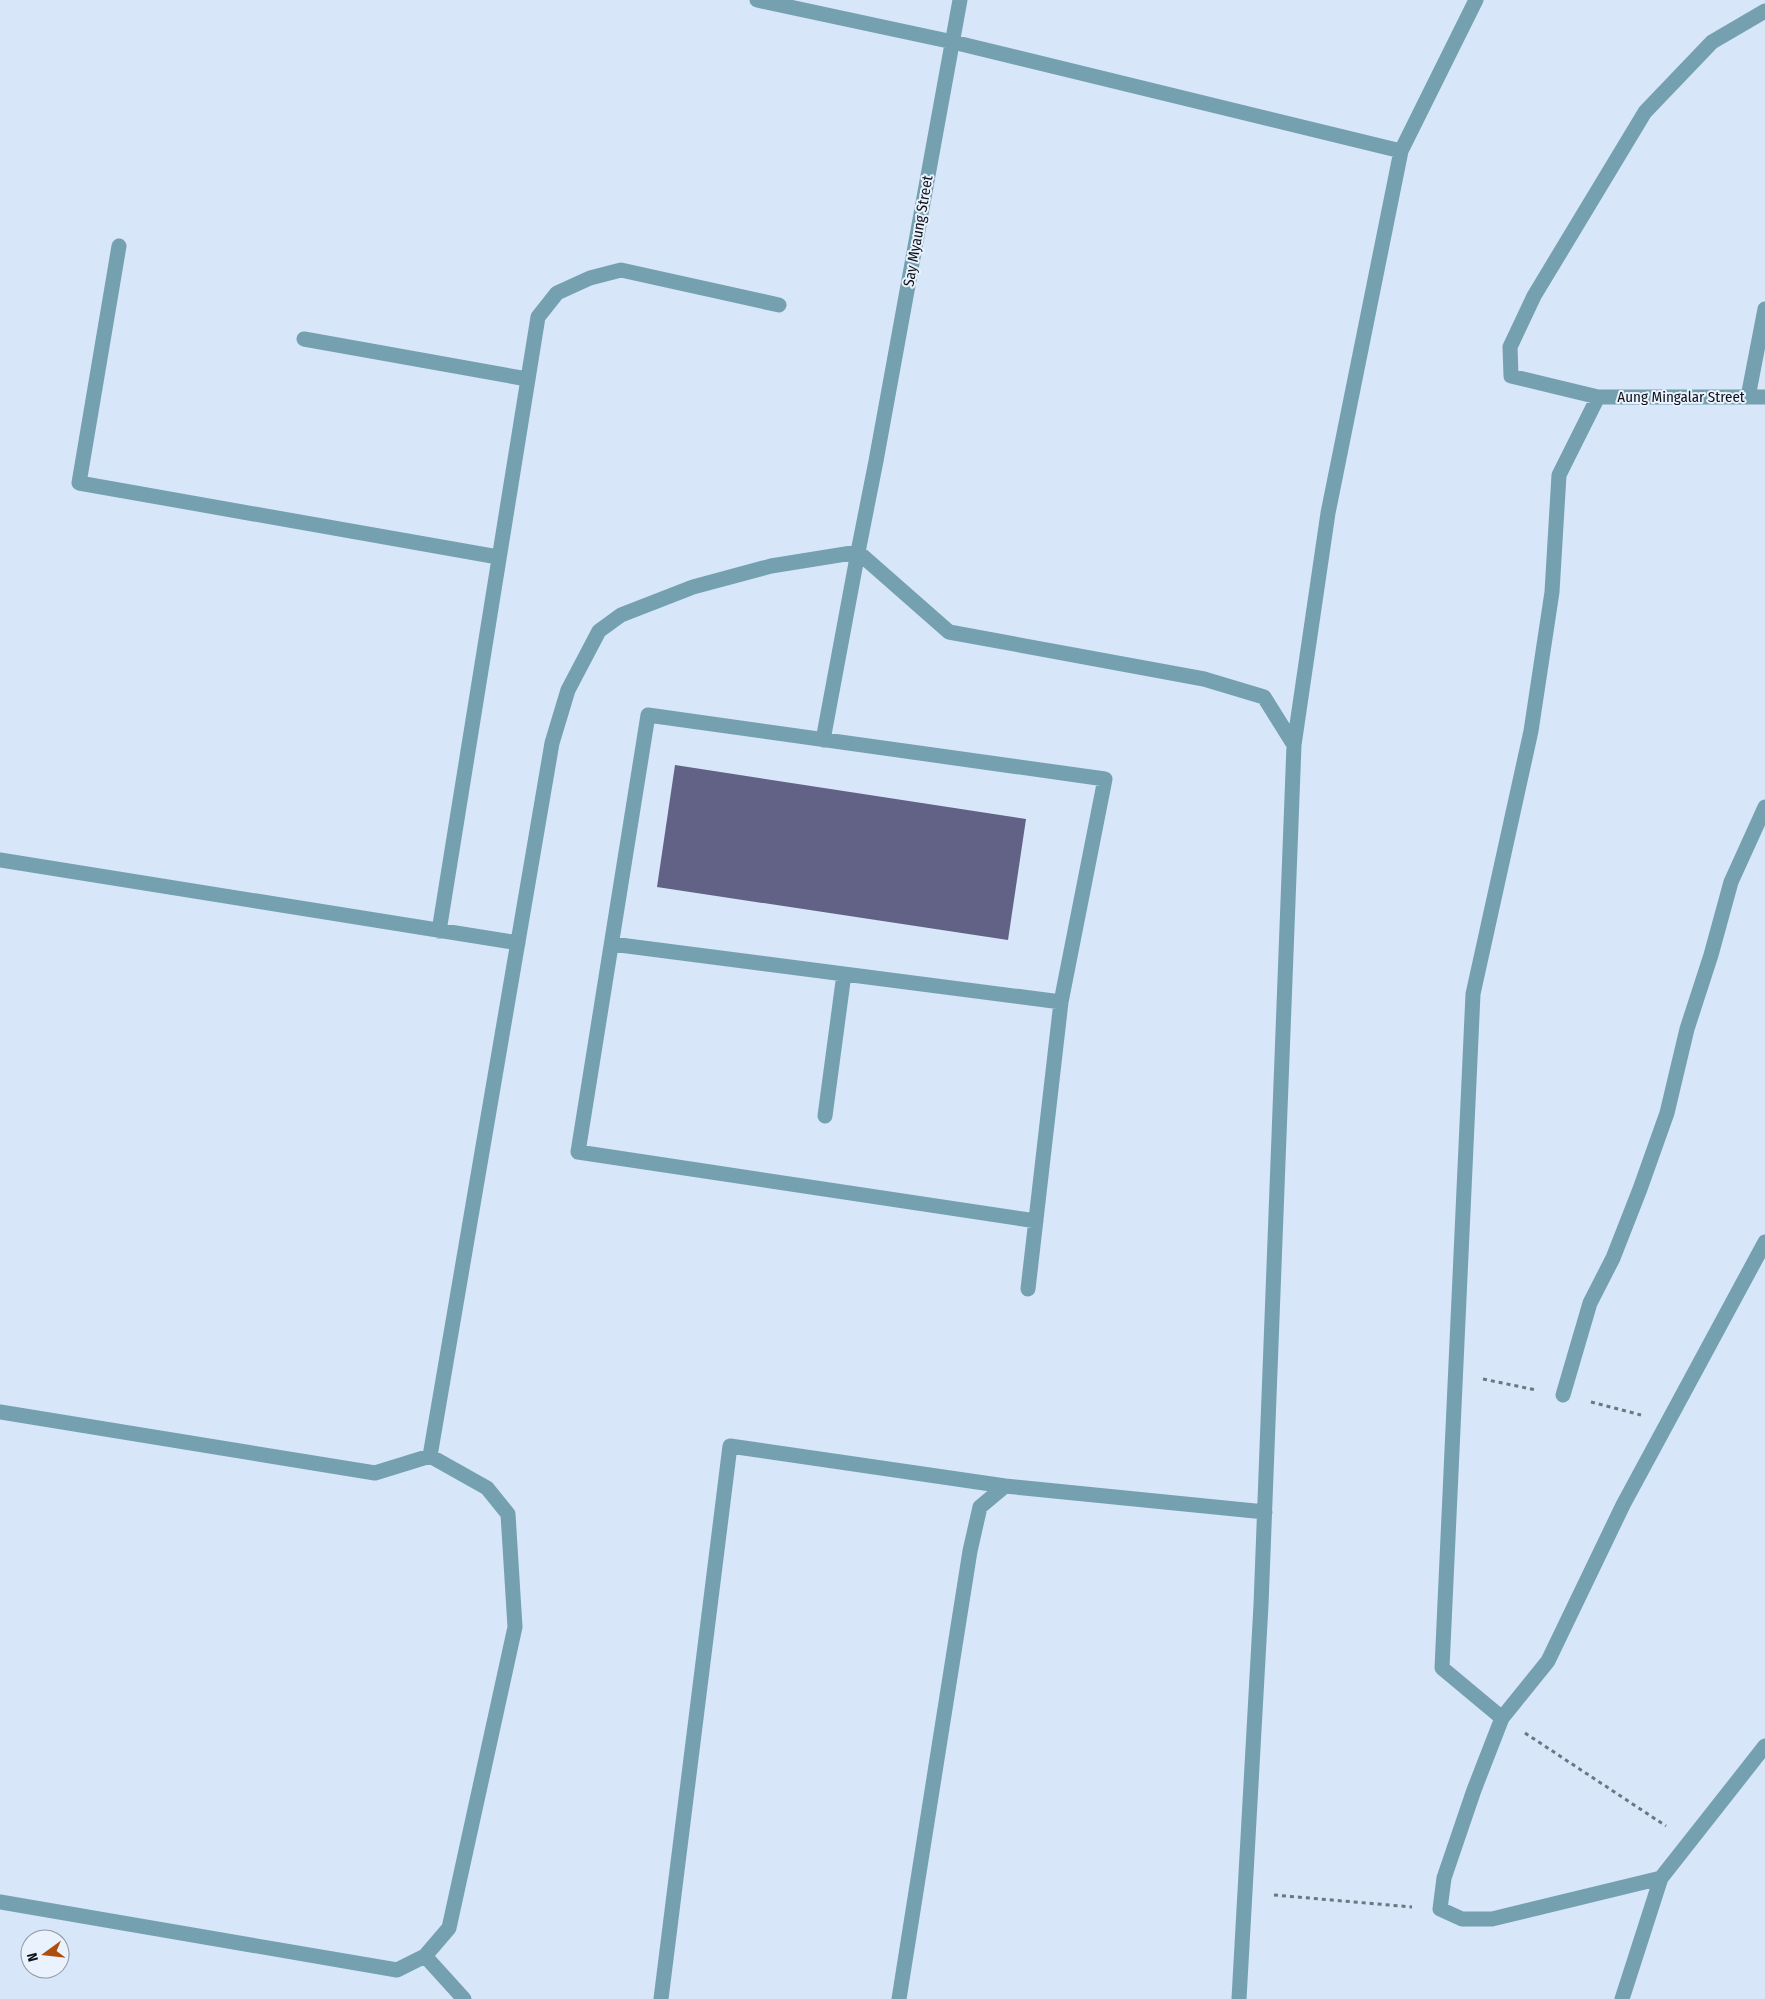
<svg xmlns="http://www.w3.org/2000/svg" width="1765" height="1999" font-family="'Fira Sans Condensed',sans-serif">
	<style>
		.building { fill: #626287 }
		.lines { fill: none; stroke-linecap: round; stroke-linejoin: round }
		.path { stroke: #6c7682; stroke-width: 3; stroke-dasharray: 4 4; stroke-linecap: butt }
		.minor { stroke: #74a0b0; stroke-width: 15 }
		.labels { text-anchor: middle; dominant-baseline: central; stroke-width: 4; stroke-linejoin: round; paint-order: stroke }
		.street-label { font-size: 15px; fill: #0d1218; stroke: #eaf2fd }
	</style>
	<rect width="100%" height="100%" fill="#d7e6f8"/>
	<!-- building -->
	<path class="building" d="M675 765 1026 819 1008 940 657 887Z"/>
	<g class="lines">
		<!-- path -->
		<path class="path" d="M1483 1379 1536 1390
			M1591 1402 1641 1415
			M1525 1733 1666 1826
			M1274 1895 1412 1907"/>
		<!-- minor -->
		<path class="minor" d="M757 0 953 42 1401 151
			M960 0 876 461 858 552 949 632 1204 679 1264 697 1294 745 1261 1605 1239 1999
			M1765 11 1712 42 1645 112 1534 296 1510 347 1511 376 1598 397H1765
			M119 246 79 483 498 557
			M304 339 527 379
			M1748 397 1765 309
			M1294 745 1328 513 1401 151 1476 0
			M0 860 518 943
			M439 931 538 317 557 293 590 278 621 270 779 305
			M612 944 1061 1002
			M825 1116 844 974
			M1765 1242 1623 1505 1548 1661 1502 1718 1474 1790 1444 1878 1440 1909 1462 1919H1492L1661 1878 1765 1746
			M1028 1289 1061 1002 1105 779 648 715 578 1152 1036 1221
			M1563 1395 1590 1303 1613 1258 1640 1189 1667 1113 1687 1029 1711 955 1731 882 1765 807
			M0 1412 375 1473 430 1456 487 1488 508 1514 515 1627 449 1928 425 1956 397 1970 0 1902
			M430 1456 552 743 568 690 599 631 621 615 693 587 771 566 858 552 823 740
			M1502 1718 1442 1668 1473 994 1531 731 1552 592 1559 475 1598 397
			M425 1956 464 1999
			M661 1999 730 1446 1005 1486
			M899 1999 970 1551 980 1507 1005 1486 1265 1512
			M1622 1999 1661 1878"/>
	</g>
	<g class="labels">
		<!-- street labels -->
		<g class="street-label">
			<text transform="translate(918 231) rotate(-80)">Say Myaung Street</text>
			<text x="1681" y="397">Aung Mingalar Street</text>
		</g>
	</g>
	<!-- north arrow -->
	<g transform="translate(45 1954) rotate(255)"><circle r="24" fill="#eaf2fd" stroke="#9298a1"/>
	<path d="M0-4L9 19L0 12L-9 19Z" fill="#ae4d0c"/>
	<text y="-8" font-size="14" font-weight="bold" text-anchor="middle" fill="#0d1218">N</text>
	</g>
</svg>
